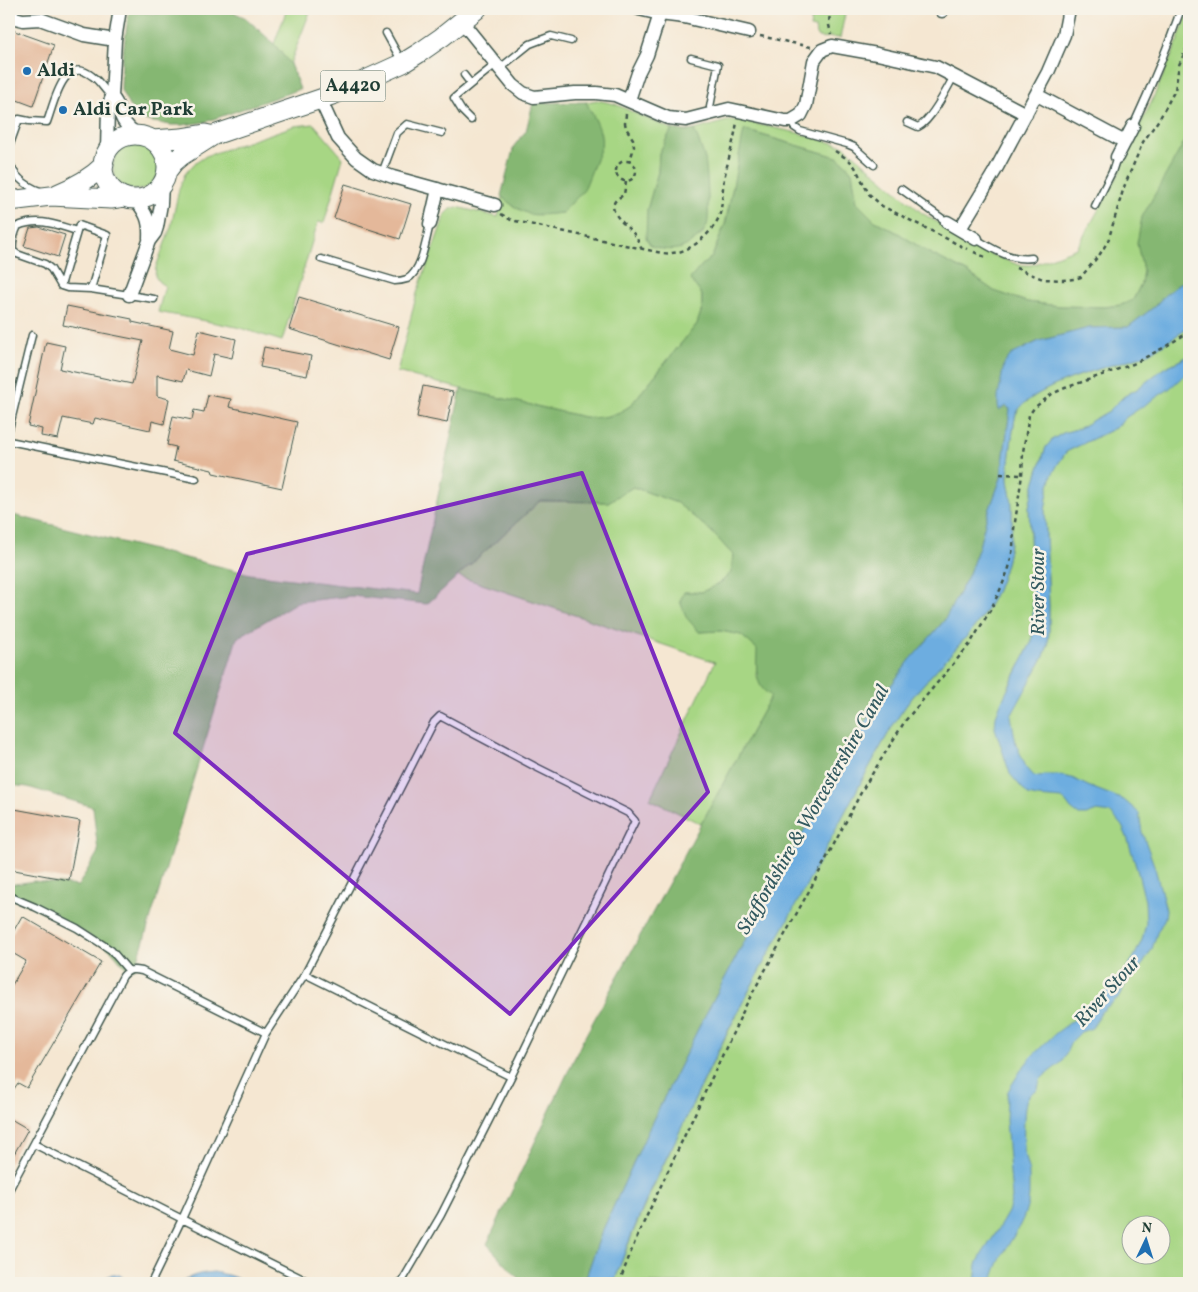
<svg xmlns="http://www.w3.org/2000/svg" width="1198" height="1292" font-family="Vollkorn,serif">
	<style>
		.green { fill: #a7d684; stroke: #638a5c; fill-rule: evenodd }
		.forest { fill: #85b772; stroke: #527a53 }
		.water { fill: #6dade0; stroke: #46758a }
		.building { fill: #e4b89a }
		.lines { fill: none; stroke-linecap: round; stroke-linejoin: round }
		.lane-casing { stroke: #3f564c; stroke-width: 9 }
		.street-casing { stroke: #3f564c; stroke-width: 15 }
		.primary-casing { stroke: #3f564c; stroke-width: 21 }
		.path { stroke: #3f564c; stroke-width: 2.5; stroke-dasharray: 4 4; stroke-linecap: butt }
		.lane { stroke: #fff; stroke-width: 6 }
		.street { stroke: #fff; stroke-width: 12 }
		.primary { stroke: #fff; stroke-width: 19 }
		.marked { fill: #7b2cbf; fill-opacity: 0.2; stroke: #7b2cbf; stroke-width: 4; stroke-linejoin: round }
		.poi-dot { fill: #1f6fb2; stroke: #f7f3e8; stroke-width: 2 }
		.labels { text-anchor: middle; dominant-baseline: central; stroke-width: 5; stroke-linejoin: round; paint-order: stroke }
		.shield { fill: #f7f3e8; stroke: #60746a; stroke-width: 1 }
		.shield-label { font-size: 18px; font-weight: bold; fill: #1f3d34 }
		.poi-label { font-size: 19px; font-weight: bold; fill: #1f3d34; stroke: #f7f3e8; text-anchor: start }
		.water-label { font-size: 20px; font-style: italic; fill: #32595f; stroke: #f7f3e8 }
	</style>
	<rect width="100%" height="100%" fill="#f7f3e8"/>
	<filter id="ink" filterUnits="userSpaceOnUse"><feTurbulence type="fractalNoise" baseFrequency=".02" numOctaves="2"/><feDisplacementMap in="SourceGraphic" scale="10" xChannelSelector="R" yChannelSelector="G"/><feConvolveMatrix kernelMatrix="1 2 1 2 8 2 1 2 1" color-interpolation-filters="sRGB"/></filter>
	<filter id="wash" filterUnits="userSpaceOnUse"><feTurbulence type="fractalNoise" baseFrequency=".0096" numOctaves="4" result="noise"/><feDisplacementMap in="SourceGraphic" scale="20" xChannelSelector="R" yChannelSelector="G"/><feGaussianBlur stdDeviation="1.12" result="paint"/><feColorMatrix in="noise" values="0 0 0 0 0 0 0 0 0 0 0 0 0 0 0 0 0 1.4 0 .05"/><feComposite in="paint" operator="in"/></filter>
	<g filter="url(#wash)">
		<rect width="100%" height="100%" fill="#f5e7d2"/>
		<!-- green -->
		<path class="green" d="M287 9H311L290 64 274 44Z
			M814 9H846L840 38 829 37 823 39 816 35 815 28 810 27Z
			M1189 9V130L1137 243 1143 270 1141 284 1133 300 1121 305 1104 307 1059 306 1027 302 994 291 967 272 929 253 898 233 875 221 857 203 852 172 845 163 837 157 745 130 725 224 712 257 701 266 702 309 697 324 630 406C615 416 603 419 584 417L461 389 397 372 417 293 445 215 451 209 457 207 498 217 502 197 515 207 530 214 562 213 601 134 586 102 597 100 615 104 637 114 672 129 659 153 658 172 647 210 680 249 703 234 705 161 694 130 727 121 738 120 798 133 844 146 922 213 990 254 1019 265H1031L1040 262 1077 248 1121 170 1119 167 1151 103 1175 48Z
			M314 124 343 158 324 223 318 222 282 341 237 327 158 312 165 286 159 282 155 276 156 267 171 227 179 189 185 174 194 164 206 156 294 126Z
			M113 167a23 23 0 1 1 46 0a23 23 0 1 1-46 0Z
			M1189 326V356L1164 368 1137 389 1123 397 1109 411 1080 428 1063 433 1054 439 1046 447 1035 481 1029 507 1033 609 1032 641 1008 688 1017 703 1044 656 1048 645 1049 630V605L1045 511 1048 490 1051 475 1058 464 1066 452 1117 427 1125 418 1189 371V1283H614C631 1234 653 1186 676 1139 701 1087 726 1035 753 983 763 963 774 944 785 924 821 859 854 792 892 727 902 710 915 693 929 678 953 650 982 625 997 590 1008 564 1013 535 1012 508 1012 498 1009 489 1008 480 1007 472 1014 420 1016 414 1029 386 1113 365 1142 356 1159 348 1174 338 1189 326ZM1130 1224H1160V1254H1130Z
			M633 487 677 503 711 531 733 555 731 573 720 583 702 592H684L699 632 721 631 741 635 758 649 756 676 771 696 701 824 650 799 715 662 458 576 540 501 608 502Z"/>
		<!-- forest -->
		<path class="forest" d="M171 9H227L246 18 274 44 290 64 300 89 205 122 183 125H171L148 121 140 118 129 106 121 90 122 60 129 11 158 14Z
			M586 102C593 116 604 131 601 147L584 190 562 213C552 214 538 216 529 214 518 210 509 203 501 196L514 146 526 131 533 103Z
			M672 129 685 131 694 130C698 139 702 149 705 159 707 168 710 218 707 225 704 233 699 237 692 242 679 252 666 251 651 246L646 238 647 210 658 172 659 153Z
			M744 130 837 157 845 163 852 172 857 203 875 221 898 233 929 253 967 272 994 291 1027 302 1059 306 1104 307 1121 305 1133 300 1141 284 1143 270 1137 243 1142 217 1186 139 1189 130V274L1186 279 1166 294 1154 307 1128 327 1089 328 1039 341 1022 349 1003 408 1006 406 1010 409 1001 478 986 519 979 547 968 576 944 621 910 660 871 712 780 875 701 1023 653 1120 601 1234 584 1283H521L518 1278 487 1244 582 1042 771 696C753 685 757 668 757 649L741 635 721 631 699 632 686 617 680 601 684 592H702L720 583 731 573 733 555 711 531 677 503 633 487 608 502 540 501 427 604 351 596 297 602 237 638 135 969 128 970 111 950 77 928 9 896V885L34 881 78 886 98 852 93 807 28 787 9 785V514L250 574 417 594 461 389 584 417C603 419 615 416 630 406L697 324 702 309V295L690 279 701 266 712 257 726 222Z"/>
		<!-- water -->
		<path class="water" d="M1189 274V326C1174 338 1159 348 1142 356 1113 365 1029 386 1016 414 1014 420 1007 472 1008 480 1009 489 1012 498 1012 508 1013 535 1008 564 997 590 982 625 953 650 929 678 915 693 902 710 892 727 854 792 821 859 785 925 774 944 763 964 753 983 725 1034 701 1087 676 1139 663 1164 651 1189 640 1215 630 1237 622 1260 614 1283H584L601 1234 653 1120 701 1023 780 875 820 801 871 712 910 660 944 621 968 576 979 547 986 519 1001 478 1010 409 1006 406 999 410 998 405V397L1004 364 1011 355 1039 341 1089 328 1128 327 1154 307 1166 294 1186 279Z
			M1189 356V371L1169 389 1125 418 1117 427 1066 452 1058 464 1052 475 1048 490 1045 511 1049 605V630L1048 645 1044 656 1011 716 1016 744 1026 767 1034 776 1040 777 1045 775H1056L1072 778 1088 786 1124 800 1139 813 1142 832 1155 868 1166 910 1165 918 1157 933 1152 949 1143 964 1127 982 1119 997 1101 1012 1092 1028 1081 1032 1071 1042 1062 1062 1045 1075 1040 1080 1038 1089C1034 1092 1029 1094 1027 1099 1023 1107 1023 1147 1025 1157 1026 1163 1029 1169 1029 1175 1029 1182 1029 1188 1029 1195 1028 1217 1013 1236 1003 1254 998 1263 994 1273 992 1283H975L977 1264 982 1254 994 1236 1008 1212 1012 1198 1006 1120 1007 1097 1008 1091 1021 1070 1032 1056 1056 1033 1079 1016 1111 987 1125 970 1134 957 1142 940 1146 923 1145 901 1138 873 1127 837 1122 826 1111 813 1097 811 1086 815H1079L1071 809 1066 802 1062 799 1037 797 1028 795 1010 774 995 728 996 716 1001 703 1032 641 1033 609 1029 507 1035 481 1046 447 1053 439 1063 433 1080 428 1093 420 1109 411 1123 397 1137 389 1164 368Z
			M214 1272C224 1274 236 1276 244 1283H181C190 1275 202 1273 214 1272Z
			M112 1274C119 1274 124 1276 126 1283H103L105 1278Z"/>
		<g id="blocks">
			<!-- building -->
			<path class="building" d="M9 29 54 45 33 106 9 97Z
				M345 184 411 204 400 239 334 218Z
				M39 227 65 235 58 257 24 246 30 228Z
				M299 297 399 327 389 360 289 329Z
				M67 306 132 319V322L173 331 169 349 193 355 199 330 236 339 232 358 214 354 209 376 186 370 183 381 157 375V396L169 399 164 424 152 421 150 430 95 418 93 424 63 418 58 439 41 436 42 429 28 426 46 342 65 346 60 369 132 384 143 341 63 325Z
				M264 347 311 356 307 376 260 367Z
				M423 386 453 392 447 423 417 417Z
				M208 395 231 399 229 407 297 422 282 488 213 473 212 470 173 461 176 447 167 445 173 416 192 420 194 410 204 412Z
				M9 808 80 821 69 880 9 869Z
				M22 916 101 962 27 1088 18 1083 9 1096V990L26 961 9 951V939Z
				M9 1118 28 1129 9 1163Z"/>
		</g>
	</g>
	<g filter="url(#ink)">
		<use href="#blocks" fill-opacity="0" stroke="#3f564c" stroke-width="1"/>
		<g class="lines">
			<!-- lane casing -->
			<g class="lane-casing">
				<path id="lane" d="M386 33 402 62
					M691 58 718 65 710 107 712 113
					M500 68 530 44 551 36 571 41
					M464 75 471 84
					M471 120 462 111 454 98 471 84 496 64
					M791 121 794 127 800 131 847 144 854 147 874 165
					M907 122 918 127C931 121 947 89 954 76
					M1133 126C1151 87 1167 49 1181 9
					M9 147 19 119 29 121 47 122C54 104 63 54 92 76 100 81 104 90 111 96
					M9 160C13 176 24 185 40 191
					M382 173 397 133 407 124 442 133
					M901 189 947 222
					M1095 206 1112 172 1117 157
					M77 231C56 225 39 217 18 226 14 234 12 242 13 251L17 254 45 264 51 269 61 286 67 288 91 289 154 299
					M976 239C993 249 1011 261 1032 258
					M321 259 395 281C398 281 404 280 407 279 422 271 426 239 430 224
					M61 286 79 225 107 235 91 289
					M9 429 32 335
					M9 441 196 479
					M9 896 35 907 77 928 111 950 128 970
					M305 974 511 1077
					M34 1144 182 1219 311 1283
					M9 1190 123 976C129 969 133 969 142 971L266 1033
					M151 1283 182 1219 266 1033 305 974 434 722 440 716 534 766 628 813 635 821 511 1077 441 1215 401 1283"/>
			</g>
			<!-- street casing -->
			<g class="street-casing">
				<path id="street" d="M639 9 660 14 684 17 749 32
					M942 11V9
					M9 14 15 18 23 20 40 19 84 35 115 40
					M462 22 513 85 523 93 534 97 575 93H596L615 95 668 118 686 120 729 109 785 121H791L801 115 806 105 814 61 822 50 832 46 877 54 936 67 1026 114
					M1037 95 1125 142
					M112 97 115 40 120 9
					M320 99 338 138 356 158 373 170 393 177 495 205
					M629 100 638 73 647 55 660 14
					M107 152 108 106 112 97C120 106 118 111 123 120 127 127 132 131 138 135
					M1117 157 1133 126
					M135 199C146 213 150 220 149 238
					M947 222 976 239
					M430 224 438 189
					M960 229 995 171 1048 72 1064 35 1069 9
					M129 295 149 241 155 233 157 227 161 204 162 184"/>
			</g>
			<!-- primary casing -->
			<g class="primary-casing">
				<path id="primary" d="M103 167a32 32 0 1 1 64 0a32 32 0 1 1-64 0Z
					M152 140 181 138 205 134 210 135
					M167 171 174 162 181 156 214 135 335 94 403 63 419 53 442 37 477 9
					M57 194C75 187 90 179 104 165
					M9 201 51 196 111 199 124 197"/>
			</g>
			<!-- path -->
			<path class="path" d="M830 9 829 25 831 34
				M760 36 811 47
				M626 114 625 123 626 128 633 139 634 147 630 161
				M835 151 849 160 855 167 869 194 882 206 967 249
				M616 171a10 10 0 1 1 20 0a10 10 0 1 1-20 0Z
				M626 181 624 195C599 206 624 223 634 234 637 238 639 243 641 248
				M501 214 511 220 657 252C662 253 668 254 672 253 691 252 712 233 719 217 723 204 722 191 724 179 728 160 734 141 737 122
				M974 252 985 257
				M1016 268 1043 279 1063 280 1074 279 1081 277 1100 254 1108 241 1124 187 1143 142 1160 118 1175 90 1179 65 1189 43
				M1000 474 1022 475
				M619 1283 636 1239 650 1209 747 1003 814 882 864 787 905 721 970 644 991 609 1001 588 1009 568 1013 548 1014 529 1022 475 1023 452 1029 415 1034 408 1052 394 1065 388 1133 364 1163 348 1189 332"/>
			<!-- lane -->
			<use href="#lane" class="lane"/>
			<!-- street -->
			<use href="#street" class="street"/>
			<!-- primary -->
			<use href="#primary" class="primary"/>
		</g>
	</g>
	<!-- marked area -->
	<path class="marked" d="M582 473 708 792 510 1014 175 733 247 554Z"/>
	<!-- markers -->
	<g class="poi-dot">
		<circle cx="27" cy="71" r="5"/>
		<circle cx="63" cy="110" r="5"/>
	</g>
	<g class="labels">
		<!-- shield labels -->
		<rect class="shield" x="320.5" y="70.5" width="65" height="31" rx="4"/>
		<g class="shield-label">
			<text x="353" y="86">A4420</text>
		</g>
		<!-- poi labels -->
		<g class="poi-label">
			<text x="37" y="71">Aldi</text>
			<text x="73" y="110">Aldi Car Park</text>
		</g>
		<!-- water labels -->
		<g class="water-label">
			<text transform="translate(1039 592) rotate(-90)">River Stour</text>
			<text transform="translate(814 810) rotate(-60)">Staffordshire &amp; Worcestershire Canal</text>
			<text transform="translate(1108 992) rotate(-48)">River Stour</text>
		</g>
	</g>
	<!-- margin -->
	<rect width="1198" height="1292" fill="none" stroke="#f7f3e8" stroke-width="30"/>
	<!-- north arrow -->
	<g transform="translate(1146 1240) rotate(4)"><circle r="24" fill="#f7f3e8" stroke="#a1aaa0"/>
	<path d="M0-4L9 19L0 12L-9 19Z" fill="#1f6fb2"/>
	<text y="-8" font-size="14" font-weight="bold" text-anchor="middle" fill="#1f3d34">N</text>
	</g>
</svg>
